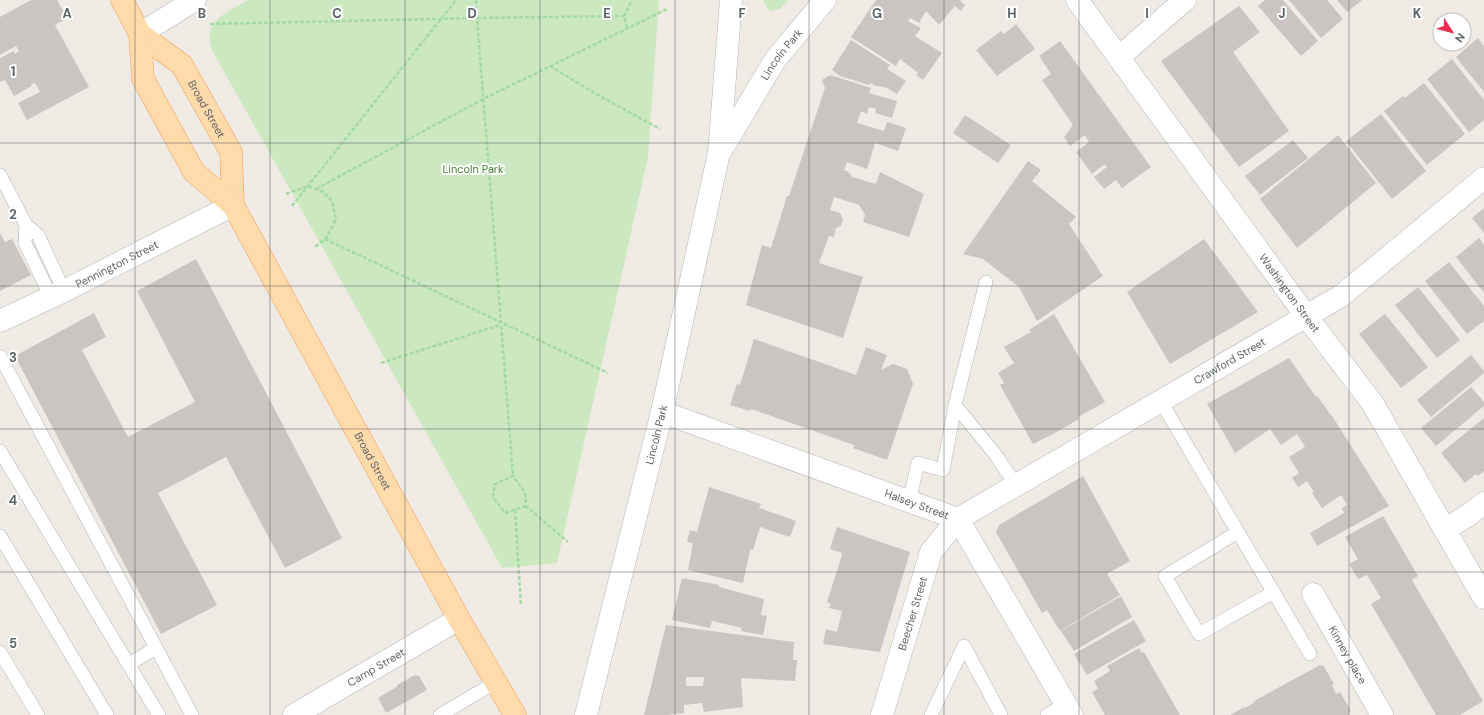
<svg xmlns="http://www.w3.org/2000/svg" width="1484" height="715" font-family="'DM Sans',sans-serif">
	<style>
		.green { fill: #cbe8c1 }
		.building { fill: #cac5c2; fill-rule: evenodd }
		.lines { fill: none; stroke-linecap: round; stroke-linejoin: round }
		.lane-casing { stroke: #b0b5b8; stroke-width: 14 }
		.street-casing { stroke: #b0b5b8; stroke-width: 23 }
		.secondary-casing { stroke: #b1b7ba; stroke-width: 23 }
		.primary-casing { stroke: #f69e57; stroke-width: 23 }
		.path { stroke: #a4daa3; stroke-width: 2.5; stroke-dasharray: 4 2; stroke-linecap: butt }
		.lane { stroke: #fff; stroke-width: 13 }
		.street { stroke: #fff; stroke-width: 22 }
		.secondary { stroke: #fff; stroke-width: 22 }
		.primary { stroke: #ffdaaa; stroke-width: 22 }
		.grid { fill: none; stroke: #5c6366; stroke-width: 1; stroke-opacity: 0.55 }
		.labels { text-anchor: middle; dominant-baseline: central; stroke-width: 4; stroke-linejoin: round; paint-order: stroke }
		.street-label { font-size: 11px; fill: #5c6366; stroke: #fff }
		.park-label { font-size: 11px; fill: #428130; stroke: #fff }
		.grid-label { font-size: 13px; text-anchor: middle; font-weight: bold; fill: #5c6366; stroke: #fff; stroke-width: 4; stroke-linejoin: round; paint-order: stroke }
	</style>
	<rect width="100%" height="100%" fill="#f0eae5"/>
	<!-- green -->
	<path class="green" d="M248 0H659L648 157 557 563 502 568 213 52C200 22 226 13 248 0Z
		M764 0H788L780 9 770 11 764 3Z"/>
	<!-- building -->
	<path class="building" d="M31 0H57L67 18 55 25 89 87 27 120 18 103 40 92 35 83 31 84 32 86 14 96 5 80 0 82V58L14 51 15 54 19 51 16 46 0 55V17Z
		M876 0H961L960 1 965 5 961 11 955 6 939 25 926 11 919 23 910 18 908 21 921 28 915 36 942 53 923 80 916 75 918 73 900 59 896 66 851 37Z
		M1265 0H1283L1318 41 1301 56 1258 6Z
		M1289 0H1327L1343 19 1321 38Z
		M1337 0H1362L1347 12Z
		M1239 6 1260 32 1233 52 1289 131 1239 167 1161 61Z
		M1016 24 1035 49 997 76 976 50 1001 31 1004 34Z
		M1478 38 1484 46V92L1456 57Z
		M851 40 890 65 887 69 906 81 897 94 885 87 876 86 870 83 869 85 840 76 832 70Z
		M1060 41 1151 167 1122 188 1116 180 1104 189 1094 177 1107 167 1105 164 1092 174 1076 152 1089 142 1085 135 1070 146 1064 137 1073 125 1042 80 1051 74 1039 56Z
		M1452 59 1484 100V120L1469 132 1427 79Z
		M830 75 871 88 869 93 897 101 892 118 875 113 876 109 869 107 867 114 861 111 857 123 884 131 887 122 906 128 898 151 875 143 867 169 847 162 844 170 849 172 852 177 876 184 880 172 924 194 909 237 863 222 865 215 859 205 834 197 830 210 840 213 843 219 841 226 836 228 834 237 829 236 819 263 863 277 843 338 746 305 762 245 771 248 787 196H789L825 88 822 80Z
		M1424 83 1465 134 1427 165 1384 111 1403 96 1405 98Z
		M1381 114 1426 171 1392 199 1346 141Z
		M965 115 1011 145 998 163 953 133Z
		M1338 135 1376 183 1297 248 1260 199Z
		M1293 140 1308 158 1260 195 1245 176Z
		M1028 161 1041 170 1032 181 1076 217 1069 224 1103 276 1037 321 1019 287 983 259 963 254Z
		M1484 208V233L1472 218Z
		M0 233 5 242 12 239 31 275 0 291Z
		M1479 238 1484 245V293L1456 257Z
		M1204 239 1258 312 1170 364 1127 292Z
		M196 259 342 538 285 568 226 457 158 493 217 605 161 634 15 356 94 313 106 337 82 350 128 437 195 402 137 291Z
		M1449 262 1484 306V321L1467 334 1425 281Z
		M1418 287 1460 340 1437 358 1395 305Z
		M1054 314 1105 402 1078 417 1079 419 1053 434 1033 444 1000 385 1004 383 998 373 1014 363 1004 347 1031 332 1029 330Z
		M1385 314 1428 367 1401 388 1359 334Z
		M754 339 856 375 866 347 887 355 881 370 893 364 907 369 913 384 887 460 853 448 854 445 751 409 750 411 730 405 737 384 740 385Z
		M1471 355 1484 371V373L1431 417 1417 400Z
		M1289 358 1316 397 1317 396 1334 419 1389 506 1317 546 1310 533 1344 513 1342 508 1347 505 1341 495 1322 508 1312 493 1314 492 1307 481 1298 487 1292 478 1299 473 1289 457 1305 447 1297 434 1281 445 1270 429 1235 453 1207 404Z
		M1471 387 1484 402V406L1436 446 1421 428Z
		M1484 418V471L1478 476 1476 474 1465 483 1441 453Z
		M1083 476 1130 561 1107 574 1120 595 1060 631 1047 610 1042 613 996 532 999 525Z
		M709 487 761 504 759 508 796 521 790 537 760 527 753 550 750 549V551L743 583 688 570 693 543 687 542 690 530 697 532Z
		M1383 516 1418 576 1412 580 1483 701 1460 715H1436L1371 604 1381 598 1367 575 1358 579 1349 564 1358 559 1345 537Z
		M837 527 910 552 880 652 823 644 826 629 837 632 842 611 829 608 831 604 827 602 842 555V553L830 549Z
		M682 578 719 585V587L764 599 761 615 767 616 763 635 741 631 742 628 712 621 710 628 672 620Z
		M1121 596 1132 617 1074 651 1061 631Z
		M1134 620 1146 641 1087 675 1074 654Z
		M666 625 794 642 793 660H797L795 681 741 678 743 707 704 712 702 703 684 705V713L666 715H644ZM686 677H704L703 686H686Z
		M1139 648 1142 653 1144 652 1180 715H1105L1092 692 1098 689 1094 681 1110 671 1107 666Z
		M1320 665 1321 666 1323 665 1334 684 1332 685 1336 694 1340 692 1351 711 1348 713 1349 715H1230L1244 707 1245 708 1255 702 1254 701Z
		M415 675 419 676 427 690 386 713 378 698 398 686 397 685Z"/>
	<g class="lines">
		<!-- lane casing -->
		<g class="lane-casing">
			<path id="lane" d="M0 175 26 225
				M986 282 955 405 995 454 1016 485
				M51 297 25 243 26 225 38 235 64 291
				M0 356 192 715
				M1160 400 1310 654
				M0 451 159 715
				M909 502 918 463 943 470 955 405
				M1238 532 1165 576 1199 634 1274 592
				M0 536 107 715
				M0 652 38 715
				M129 664 156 648
				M440 715 496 682
				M931 715 964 646 1001 715
				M1047 715 1065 704"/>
		</g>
		<!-- street casing -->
		<g class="street-casing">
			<g id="street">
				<path d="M1119 57 1185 0"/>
				<path id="s1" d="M0 321 64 291 233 205"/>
				<path id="s2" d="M662 412 958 519 1072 715"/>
				<path d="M1445 530 1470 514 1484 503"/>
				<path id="s3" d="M1313 594 1382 715"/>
				<path id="s4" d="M294 715 459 619"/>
				<path id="s5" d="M882 715 931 552 958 519 1341 296 1484 178"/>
			</g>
		</g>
		<!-- secondary casing -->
		<g class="secondary-casing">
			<g id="secondary">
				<path id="s6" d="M1077 0 1306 316 1373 404 1484 598"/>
				<path d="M140 34 195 0"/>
				<path id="s7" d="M722 149 775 60 825 0"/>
				<path id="s8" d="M586 715 662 412 719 153 731 0"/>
			</g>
		</g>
		<!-- primary casing -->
		<g class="primary-casing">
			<g id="primary">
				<path id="s9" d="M122 0 140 34 182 65 231 152 233 205"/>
				<path id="s10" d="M140 34 143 79 194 172 233 205 459 619 515 715"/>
			</g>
		</g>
		<!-- path -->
		<path class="path" d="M476 0 477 18 624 16
			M210 24 477 18 513 476
			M627 28 624 16 632 0
			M550 66 596 94 660 129
			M316 189 483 99 667 9
			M286 194 308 186 323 192 332 201 336 219 327 237 315 247
			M292 206 456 0
			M325 239 608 373
			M381 363 500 325
			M526 506 505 513 493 497 495 484 513 476 525 492 526 506 568 542
			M515 510 521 606"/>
		<!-- lane -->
		<use href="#lane" class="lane"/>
		<!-- street -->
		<use href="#street" class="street"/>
		<!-- secondary -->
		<use href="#secondary" class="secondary"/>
		<!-- primary -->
		<use href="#primary" class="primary"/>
	</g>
	<!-- grid -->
	<path class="grid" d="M135 0V715M270 0V715M405 0V715M540 0V715M675 0V715M809 0V715M944 0V715M1079 0V715M1214 0V715M1349 0V715M0 143H1484M0 286H1484M0 429H1484M0 572H1484"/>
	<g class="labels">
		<!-- street labels -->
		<g class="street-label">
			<text stroke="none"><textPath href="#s7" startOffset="112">Lincoln Park</textPath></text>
			<text stroke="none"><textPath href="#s9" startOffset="141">Broad Street</textPath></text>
			<text stroke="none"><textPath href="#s1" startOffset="130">Pennington Street</textPath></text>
			<text stroke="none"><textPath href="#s6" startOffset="362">Washington Street</textPath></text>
			<text stroke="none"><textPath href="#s5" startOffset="527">Crawford Street</textPath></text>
			<text stroke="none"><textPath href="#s8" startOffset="289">Lincoln Park</textPath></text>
			<text stroke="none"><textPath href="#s10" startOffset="494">Broad Street</textPath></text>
			<text stroke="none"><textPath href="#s2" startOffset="271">Halsey Street</textPath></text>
			<text stroke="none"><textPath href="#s5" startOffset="106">Beecher Street</textPath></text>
			<text stroke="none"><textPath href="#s3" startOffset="70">Kinney place</textPath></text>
			<text stroke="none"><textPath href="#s4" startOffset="95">Camp Street</textPath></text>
		</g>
		<!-- park labels -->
		<g class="park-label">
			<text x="473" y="169">Lincoln Park</text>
		</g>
	</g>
	<g class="grid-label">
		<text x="67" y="18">A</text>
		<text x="202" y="18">B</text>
		<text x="337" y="18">C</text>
		<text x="472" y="18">D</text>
		<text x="607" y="18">E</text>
		<text x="742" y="18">F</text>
		<text x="877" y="18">G</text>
		<text x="1012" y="18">H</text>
		<text x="1147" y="18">I</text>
		<text x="1282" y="18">J</text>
		<text x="1417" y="18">K</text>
		<text x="13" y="76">1</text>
		<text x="13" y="219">2</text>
		<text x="13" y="362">3</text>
		<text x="13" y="505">4</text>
		<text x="13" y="648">5</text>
	</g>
	<!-- north arrow -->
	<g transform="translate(1452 32) rotate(126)"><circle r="19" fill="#ffffff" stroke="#bec1c2"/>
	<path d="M0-3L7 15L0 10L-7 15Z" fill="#ef2b51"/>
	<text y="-6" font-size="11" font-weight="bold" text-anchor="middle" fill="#5c6366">N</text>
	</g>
</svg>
